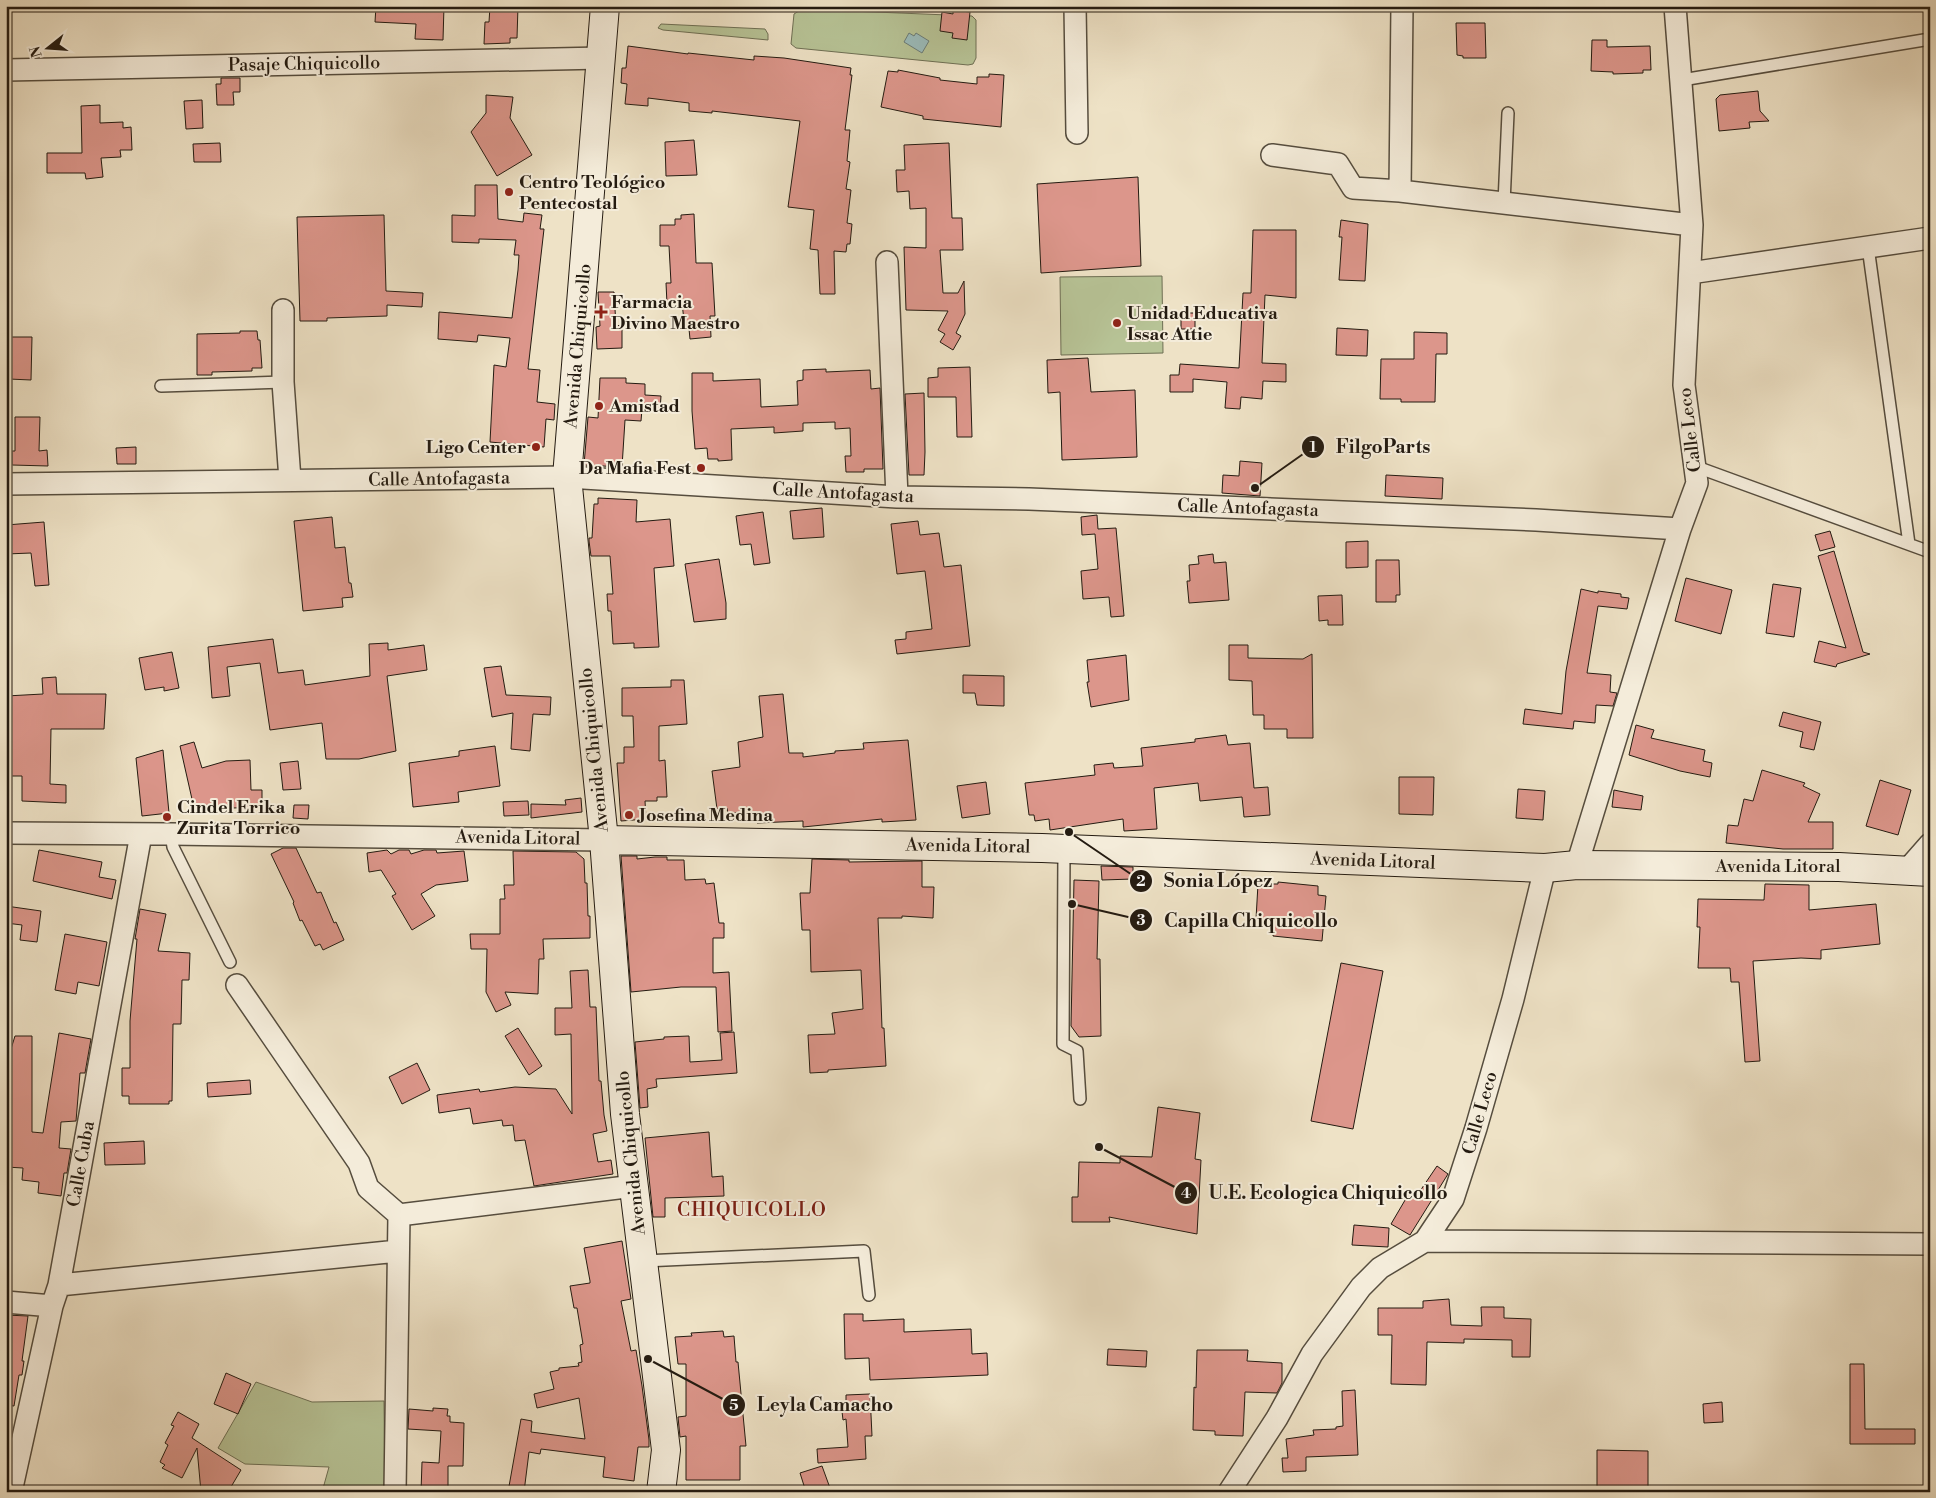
<svg xmlns="http://www.w3.org/2000/svg" width="1936" height="1498" font-family="'Libre Bodoni',serif">
	<style>
		.green { fill: #b7c396; stroke: #6e6f54 }
		.water { fill: #9bbcbb; stroke: #6b7c77 }
		.building { fill: #dc968b; stroke: #241b11 }
		.lines { fill: none; stroke-linecap: round; stroke-linejoin: round }
		.lane-casing { stroke: #564d3e; stroke-width: 14 }
		.street-casing { stroke: #564d3e; stroke-width: 24 }
		.secondary-casing { stroke: #241b11; stroke-width: 30 }
		.lane { stroke: #f4ecda; stroke-width: 11 }
		.street { stroke: #f4ecda; stroke-width: 21 }
		.secondary { stroke: #f4ecda; stroke-width: 28 }
		.poi-dot { fill: #8f2418; stroke: #f4ecda; stroke-width: 2 }
		.labels { text-anchor: middle; dominant-baseline: central; stroke-width: 4; stroke-linejoin: round; paint-order: stroke }
		.street-label { font-size: 18px; fill: #241b11; stroke: #f4ecda }
		.poi-label { font-size: 18px; font-weight: bold; fill: #241b11; stroke: #f4ecda; text-anchor: start }
		.neighbourhood-label { font-size: 19px; letter-spacing: 1px; fill: #7a1f14; stroke: #f4ecda }
		.leader { fill: none; stroke: #241b11; stroke-width: 2 }
		.callout-dot { fill: #241b11; stroke: #f4ecda; stroke-width: 2 }
		.mark-label { font-size: 15px; text-anchor: middle; font-weight: bold; fill: #fff }
		.callout-label { font-size: 19px; text-anchor: middle; font-weight: bold; fill: #241b11; stroke: #f4ecda; stroke-width: 4; stroke-linejoin: round; paint-order: stroke }
	</style>
	<rect width="100%" height="100%" fill="#eee2c6"/>
	<filter id="stains"><feTurbulence type="fractalNoise" baseFrequency=".004" numOctaves="4"/><feColorMatrix values="0 0 0 0 .2 0 0 0 0 .09 0 0 0 0 .02 0 0 0 .5 -.17"/></filter>
	<radialGradient id="worn" r=".72"><stop offset=".6" stop-color="#630" stop-opacity="0"/><stop offset="1" stop-color="#630" stop-opacity=".3"/></radialGradient>
	<!-- green -->
	<path class="green" d="M802 9 972 16 976 20V58L973 64 968 65 796 48 791 44 794 14Z
		M661 24 765 29 768 34V40L663 30 658 28Z
		M1162 276 1163 353 1061 355 1060 277Z
		M256 1382 312 1402 384 1401 385 1492H322L329 1467 245 1464 218 1448Z"/>
	<!-- water -->
	<path class="water" d="M909 33 914 36 916 33 929 41 922 53 904 42Z"/>
	<!-- building -->
	<path class="building" d="M376 6H444L443 40 415 39 416 24 375 22Z
		M490 6H518L517 38H510V43L484 44 485 22H489Z
		M953 10 970 12 967 40 952 38 953 33 940 31 942 12 953 14Z
		M1456 23H1485L1486 58H1463V56L1457 55Z
		M1592 40H1607V47L1650 46 1651 70H1643V73L1613 74V72L1591 71Z
		M628 46 688 54V53L754 60V56L784 58 851 68 850 75H852L845 130H850L847 161 850 162 846 189 851 190 847 223 852 224 850 244H847L846 252 834 251 835 294H820L818 250 810 249 814 210 788 207 800 121 712 111V113L689 111V103L648 98V106L625 104 627 84 621 83 622 68H626Z
		M898 70 940 78V80L977 84V77H989V74L1004 75 1001 127 923 119V116L881 107 888 71 898 72Z
		M221 78H240V92H233L234 105H217L216 84H221Z
		M1758 91 1760 111 1769 121 1749 122 1750 128 1719 131 1716 99 1720 95Z
		M486 95 513 97 510 118 532 155 497 176 471 132 486 113Z
		M202 100 203 128 186 129 184 101Z
		M100 105V123L123 122V128L131 127 132 150H120L121 157 101 158 103 177 86 179 85 173H47V153H82L81 106Z
		M694 140 697 175 666 176 665 142Z
		M220 143 221 162H194L193 144Z
		M949 143 952 218H962L963 250H940L943 293H958L964 281 965 314 956 333 961 336 953 350 940 342 945 334 938 330 948 311 906 310 904 247 926 248V208L910 209 909 191 897 192 896 170H905L904 145Z
		M1138 177 1141 266 1041 273 1037 184Z
		M475 185H497L498 219 523 222 524 213 542 215 540 229H544L528 369 540 370 537 402 555 404 554 420 546 419 544 447 490 442 494 365 506 367 510 338 478 335 477 342 438 339 439 312 512 318 518 270 519 255H514L516 240 479 239V243L452 242V215L475 216Z
		M694 214 696 263H712L715 316H710L711 337 690 339 689 329H685L682 303 667 304 666 283H671L669 246H660V225H675V219H681V215Z
		M384 215 386 291 423 293 422 307 387 305V316L327 318V321H300L297 217Z
		M1341 220 1368 224 1365 281 1339 280 1342 237H1339Z
		M1253 230H1296V298L1265 295 1262 363 1286 364V382L1263 381 1262 399 1241 397 1240 409 1225 408 1227 382 1193 379V392H1170V375H1179L1180 364 1239 368 1243 293H1251Z
		M598 292H614L616 326 622 325V348L597 349 596 327 600 326Z
		M1181 313H1195V329H1181Z
		M1337 328 1368 330 1367 356 1336 355Z
		M240 331H257L258 340H260L262 368H252V371L212 372V375H197V334L240 333Z
		M1414 332 1447 333V354H1436L1435 402H1401V399H1380L1381 359H1414Z
		M10 337H32L31 380 9 379Z
		M1088 358 1091 392 1135 390 1137 457 1062 460 1060 392 1048 393 1047 360Z
		M970 367 972 437H957L956 397H928V378L938 377V368Z
		M826 369V372L870 370 871 389 880 388 883 469H864V472H846L845 456H851L850 428 835 429V422L803 423V431L774 433V427L731 429 732 460 718 461V459H708L707 448 695 449 692 411V373H713V381L760 379 761 407 798 405 797 381 803 380V370Z
		M600 378H626V383L645 384V395L661 396 660 410 642 409 641 421 625 420 622 467 584 465 588 417 598 418Z
		M924 393 925 452 924 475H909L905 394Z
		M15 417H40L39 451 47 450 48 466 12 465V451H15Z
		M136 447V464H117L116 448Z
		M1240 461 1262 463 1260 496 1222 493 1223 475 1239 476Z
		M1386 475 1443 478 1442 499 1385 496Z
		M598 498 637 500 636 522 670 519 674 566 654 568 659 647 634 648V643L613 644 611 611H608L607 594H613L610 556H591L589 541V538H592L594 504H598Z
		M822 508 824 537 793 539 790 511Z
		M763 512 770 563 754 565 751 544 740 545 736 516Z
		M1097 515 1098 529 1116 528 1124 616 1111 617 1109 597 1083 599 1081 571 1098 569 1095 534 1082 535 1081 517Z
		M332 517 335 548 345 547 349 583H351L353 597 342 598 343 607 303 611 294 521Z
		M918 521 920 535 939 533 944 567 961 565 970 646 897 654 895 640 906 639V632L932 629 925 571 897 574 891 524Z
		M44 522 49 585 35 586 31 553 6 554V525Z
		M1830 531 1835 547 1820 551 1815 535Z
		M1368 541V567L1346 568V542Z
		M1834 551 1863 652 1870 654 1837 664 1836 667 1814 662 1819 641 1846 648 1818 556Z
		M1213 554 1214 563 1226 562 1229 600 1189 603 1187 581H1190L1189 565 1199 564 1198 556Z
		M719 559 726 603V619L694 622 685 564Z
		M1376 560H1399L1400 595H1396V602H1376Z
		M1686 578 1732 590 1721 634 1675 621Z
		M1773 584 1801 588 1794 637 1766 633Z
		M1581 589 1598 593V591L1621 594V597L1629 598 1627 609 1598 606 1587 673 1611 675 1610 692 1617 693 1613 706 1596 705 1595 723 1574 721 1573 729 1523 724 1525 709 1562 714 1566 671Z
		M1342 595 1343 625H1328V620L1319 621 1318 596Z
		M273 639 278 673 303 670 305 685 370 676 369 644 388 643V650L424 645 427 670 387 676 396 751 359 759H326L322 723 270 730 260 663 227 667 230 696 212 698 208 647Z
		M1229 645H1248V658L1303 659 1312 654 1313 738H1287V729H1264V715H1253L1252 681 1229 680Z
		M172 652 179 688 164 691V687L145 690 139 658Z
		M1126 655 1129 700 1091 707 1087 682H1089L1087 660Z
		M501 666 506 695 551 697 550 715 533 714 530 751 511 749 513 713 492 717 484 668Z
		M963 675 1004 676V706L977 705 975 693H963Z
		M56 677 57 694H106L104 729H51L50 784 66 785V803L22 801V776H6V696L43 694 42 678Z
		M671 680H684L687 724 659 726V761L665 760 667 797H657V801H645L646 819 621 821 617 763H624V747H634L633 716H622V688L671 687Z
		M783 694 789 753H803V757L835 753V751L864 749 863 743 908 740 916 820 882 822V819L803 827V821L757 823V819L747 820V811L728 814 727 808 717 809 712 771 740 767 738 742 763 737 759 696Z
		M1783 712 1821 722 1814 750 1800 747 1803 732 1779 726Z
		M1636 725 1654 730 1651 738 1705 750 1703 761 1712 763 1710 777 1680 771 1629 755Z
		M1226 735 1228 745 1250 743 1254 788 1268 787 1270 815 1244 817 1242 797 1200 801 1198 783 1154 788 1157 829 1124 831 1123 819 1050 830 1049 819 1035 821 1034 815H1029L1025 783 1095 775 1094 765 1113 763 1114 768 1143 766 1141 748 1195 742V739Z
		M194 742 202 768 226 761 250 760 251 790H262V807L233 808V804L209 809 208 805 194 808 180 746Z
		M495 746 500 786 458 792 459 802 413 807 409 763 459 756V751Z
		M163 750 169 813 142 816 136 758Z
		M298 761 301 789 283 790 280 763Z
		M1762 770 1805 783 1803 786 1820 794 1808 822H1833V849H1783L1726 843 1728 825 1738 826 1744 799 1753 801Z
		M1399 777H1434L1433 815 1399 814Z
		M1880 780 1911 790 1898 835 1866 826Z
		M986 782 990 814 962 818 957 786Z
		M1518 789 1545 791 1543 820 1516 818Z
		M1614 790 1643 796 1641 810 1612 807Z
		M581 798 582 812 531 818V804L566 805 565 800Z
		M528 801 529 815 504 816 503 802Z
		M294 805H309L308 819 293 818Z
		M283 848H296L317 893 321 892 334 923 336 922 344 940 323 950 320 944 315 946 302 920 300 921 293 903 294 902 271 854Z
		M39 850 102 862 99 877 116 880 112 899 33 881Z
		M387 850 391 854 399 850H409L411 854 424 850H436L437 853 464 851 468 881 436 885 421 894 435 916 412 930 392 896 396 894 381 870 369 872 367 853Z
		M513 851 576 852 584 859 585 883H587L588 916H590V938L543 939 544 959H539L538 994 505 992 511 1005 496 1012 486 992 487 949H471L470 934H500V899H505L504 885H514Z
		M621 856H637V859L655 857H667V860H684L685 880 705 879 706 884 714 883 719 923H724V938H713V973L729 972 732 1031 718 1032 716 987H681L631 992Z
		M812 859 849 860V862L922 861V887H934L933 918 902 916V918H878L882 1028H884L886 1066 828 1070V1072L810 1073 808 1035 835 1034 832 1013 863 1009 861 970 811 972 810 930H802L800 893H810Z
		M1101 866 1133 867V879L1102 880Z
		M1074 880 1099 881 1097 959H1100L1101 1036 1079 1037 1071 1026Z
		M1278 882 1318 886V895L1326 896 1322 941 1273 936 1275 920 1256 919 1258 884H1278Z
		M1765 884 1809 885V910L1876 904 1880 944 1821 950V959L1801 958 1753 961 1760 1061 1745 1062 1739 982H1731L1730 968H1698L1700 927H1697L1698 899 1764 900Z
		M6 906 41 911 37 942 20 940 22 925 6 923Z
		M140 909 166 914 158 951 190 953 189 980H182L181 1024H173L172 1101H169V1104H129V1096H122V1068H130V1021L137 939H135Z
		M65 934 107 942 99 986 78 982 76 994 55 990Z
		M1341 963 1383 971 1353 1129 1311 1121Z
		M588 970 590 1007H596L599 1081H601L604 1115 607 1131 593 1134 598 1162 611 1160 613 1174 534 1186 525 1140 515 1141 513 1125 503 1126 502 1120 473 1124 470 1108 439 1113 437 1095 479 1089 480 1092 515 1087 556 1089 572 1114 571 1034 555 1035V1008H572L570 971Z
		M518 1028 542 1066 529 1075 505 1036Z
		M734 1032 737 1073 656 1079 657 1087 647 1089 648 1107 640 1108 635 1042 664 1039V1037L689 1036 690 1062 722 1060 720 1033Z
		M59 1033 91 1039 85 1073H80L76 1121 61 1122 59 1148 71 1149 67 1173H64L61 1196 38 1193 39 1182 22 1180 23 1168 6 1167V1065L15 1036H32V1132L43 1133Z
		M417 1063 430 1090 402 1104 389 1077Z
		M250 1080 251 1094 208 1097 207 1083Z
		M1158 1107 1200 1113 1195 1159 1201 1160 1197 1234 1109 1217 1110 1222H1072V1197H1078L1079 1162 1120 1163V1156L1152 1157Z
		M709 1132 712 1177 723 1176 724 1196 665 1198V1217H653L645 1138Z
		M144 1141 145 1164 105 1165 104 1143Z
		M1437 1166 1448 1174 1410 1235 1391 1224 1411 1190 1418 1194Z
		M1354 1225 1389 1228 1388 1247 1352 1245Z
		M622 1241 631 1299 621 1301 631 1351 636 1350 642 1386 649 1440V1447H638L634 1481 603 1477 605 1457 541 1449 540 1454 529 1452 524 1492H508L521 1419 532 1421 531 1432 585 1439 579 1398 537 1408 534 1394 554 1389 550 1372 559 1370V1368L579 1366 578 1363 582 1362 580 1345 583 1344 577 1308H574L570 1286 590 1283V1281L584 1248Z
		M1449 1299 1451 1325 1482 1326 1481 1307H1504V1318L1531 1319 1530 1357H1512V1340L1464 1339V1343L1427 1342 1426 1385 1391 1384 1392 1335H1378V1308H1423V1301Z
		M844 1314H863V1321L904 1319V1332L971 1329 972 1354 987 1353 988 1375 870 1380 869 1358 845 1359Z
		M6 1315 28 1316 22 1361H24L22 1375H19L14 1406 6 1405Z
		M723 1331 724 1337 734 1336 736 1362H738L746 1446H740V1480H686V1436L680 1437 678 1417 686 1416V1364H678L675 1337 692 1336 691 1333Z
		M1108 1349 1147 1351 1146 1367 1107 1365Z
		M1197 1350H1248L1247 1361 1282 1363V1383L1277 1393 1245 1392 1243 1436 1215 1435V1431L1193 1430 1194 1387 1196 1388Z
		M1850 1364H1864L1865 1429H1915V1444H1850Z
		M226 1373 251 1384 238 1414 214 1404Z
		M1355 1390 1358 1455 1306 1457V1471L1283 1472 1282 1458H1288L1286 1439 1314 1435 1313 1430 1336 1429V1427L1343 1426 1342 1391Z
		M870 1394 872 1436H865L866 1459 818 1463 817 1449 848 1447 846 1419 843 1420 841 1403H846V1395Z
		M1722 1402 1723 1422 1704 1423 1703 1404Z
		M433 1408 448 1409 447 1416H450V1422L464 1423 463 1466H448V1492H421L422 1462 439 1463 441 1431 408 1429 409 1409 433 1411Z
		M178 1412 199 1424 192 1438 241 1470 228 1492H201L197 1448 182 1478 162 1468 165 1465 160 1462 168 1445 165 1443 174 1426 171 1425Z
		M1597 1450 1648 1451V1492H1597Z
		M822 1466 830 1488 819 1492H806L800 1473Z"/>
	<g class="lines">
		<!-- lane casing -->
		<g class="lane-casing">
			<path id="lane" d="M1682 80 1930 39
				M1504 203 1508 113
				M1868 247 1909 544
				M161 386 283 382
				M1694 466 1930 552
				M171 834 173 847 230 962
				M1064 849 1063 1044 1077 1051 1080 1099
				M644 1261 864 1251 869 1295"/>
		</g>
		<!-- street casing -->
		<g class="street-casing">
			<path id="street" d="M1075 6 1077 133
				M6 70 602 58
				M1272 155 1338 164 1353 188 1400 191 1692 225
				M1400 191 1402 6
				M887 262 897 497
				M1690 273 1930 238
				M283 310V382L290 480
				M6 484 567 477 897 497 1029 499 1536 520 1680 529
				M6 833 171 834 604 840
				M1577 865 1680 529 1697 483 1684 385 1692 225 1675 6
				M1908 869 1930 844
				M237 985 359 1163 368 1188 399 1215 395 1492
				M399 1215 634 1186
				M1425 1241 1930 1244
				M59 1285 398 1251
				M6 1302 52 1306
				M11 1492 52 1306 59 1285 141 834
				M1229 1492 1277 1418 1312 1354 1361 1287 1380 1268 1425 1241 1453 1199 1476 1128 1513 999 1545 868"/>
		</g>
		<!-- secondary casing -->
		<g class="secondary-casing">
			<path id="secondary" d="M605 6 567 477 604 840 625 1114 666 1450 661 1492
				M604 840 1042 848 1545 868 1577 865 1839 867 1930 872"/>
		</g>
		<!-- lane -->
		<use href="#lane" class="lane"/>
		<!-- street -->
		<use href="#street" class="street"/>
		<!-- secondary -->
		<use href="#secondary" class="secondary"/>
	</g>
	<!-- markers -->
	<g class="poi-dot">
		<circle cx="509" cy="192" r="5"/>
		<path d="M598.5 304.5h5v5h5v5h-5v5h-5v-5h-5v-5h5z"/>
		<circle cx="1117" cy="323" r="5"/>
		<circle cx="599" cy="406" r="5"/>
		<circle cx="536" cy="447" r="5"/>
		<circle cx="701" cy="468" r="5"/>
		<circle cx="629" cy="815" r="5"/>
		<circle cx="167" cy="817" r="5"/>
	</g>
	<g class="labels">
		<!-- street labels -->
		<g class="street-label">
			<text transform="translate(304 64) rotate(-1)">Pasaje Chiquicollo</text>
			<text transform="translate(578 346) rotate(-85)">Avenida Chiquicollo</text>
			<text transform="translate(1690 430) rotate(-97)">Calle Leco</text>
			<text transform="translate(439 479) rotate(-1)">Calle Antofagasta</text>
			<text transform="translate(843 493) rotate(3)">Calle Antofagasta</text>
			<text transform="translate(1248 508) rotate(2)">Calle Antofagasta</text>
			<text transform="translate(594 750) rotate(-96)">Avenida Chiquicollo</text>
			<text transform="translate(518 838) rotate(1)">Avenida Litoral</text>
			<text transform="translate(968 846) rotate(1)">Avenida Litoral</text>
			<text transform="translate(1373 861) rotate(2)">Avenida Litoral</text>
			<text x="1778" y="866">Avenida Litoral</text>
			<text transform="translate(1480 1113) rotate(-74)">Calle Leco</text>
			<text transform="translate(631 1153) rotate(-96)">Avenida Chiquicollo</text>
			<text transform="translate(81 1164) rotate(-80)">Calle Cuba</text>
		</g>
		<!-- poi labels -->
		<g class="poi-label">
			<text x="519" y="182">Centro Teológico<tspan x="519" dy="21">Pentecostal</tspan></text>
			<text x="611" y="302">Farmacia<tspan x="611" dy="21">Divino Maestro</tspan></text>
			<text x="1127" y="313">Unidad Educativa<tspan x="1127" dy="21">Issac Attie</tspan></text>
			<text x="609" y="406">Amistad</text>
			<text x="526" y="447" text-anchor="end">Ligo Center</text>
			<text x="691" y="468" text-anchor="end">Da Mafia Fest</text>
			<text x="177" y="807">Cindel Erika<tspan x="177" dy="21">Zurita Torrico</tspan></text>
			<text x="639" y="815">Josefina Medina</text>
		</g>
		<!-- neighbourhood labels -->
		<g class="neighbourhood-label">
			<text x="752" y="1210">CHIQUICOLLO</text>
		</g>
	</g>
	<!-- callouts -->
	<path class="leader" d="M1255 488L1313 447M1069 832L1141 881M1072 904L1141 920M1099 1147L1186 1193M648 1359L734 1405"/>
	<g class="callout-dot">
		<circle cx="1255" cy="488" r="5"/>
		<circle cx="1069" cy="832" r="5"/>
		<circle cx="1072" cy="904" r="5"/>
		<circle cx="1099" cy="1147" r="5"/>
		<circle cx="648" cy="1359" r="5"/>
		<circle cx="1313" cy="447" r="12"/>
		<circle cx="1141" cy="881" r="12"/>
		<circle cx="1141" cy="920" r="12"/>
		<circle cx="1186" cy="1193" r="12"/>
		<circle cx="734" cy="1405" r="12"/>
	</g>
	<g class="mark-label">
		<text x="1313" y="452">1</text>
		<text x="1141" y="886">2</text>
		<text x="1141" y="925">3</text>
		<text x="1186" y="1198">4</text>
		<text x="734" y="1410">5</text>
	</g>
	<g class="callout-label">
		<text x="1383" y="453">FilgoParts</text>
		<text x="1218" y="887">Sonia López</text>
		<text x="1251" y="927">Capilla Chiquicollo</text>
		<text x="1328" y="1199">U.E. Ecologica Chiquicollo</text>
		<text x="825" y="1411">Leyla Camacho</text>
	</g>
	<!-- margin -->
	<rect width="1936" height="1498" fill="none" stroke="#eee2c6" stroke-width="25"/>
	<rect x="8" y="8" width="1921" height="1483" fill="none" stroke="#241b11" stroke-width="2.5"/>
	<rect x="12" y="12" width="1911" height="1473" fill="none" stroke="#241b11"/>
	<!-- north arrow -->
	<g transform="translate(48 48) rotate(253)" stroke="#f4ecda" stroke-width="4" paint-order="stroke">
	<path d="M0-4L9 19L0 12L-9 19Z" fill="#241b11"/>
	<text y="-8" font-size="14" font-weight="bold" text-anchor="middle" fill="#241b11">N</text>
	</g>
	<rect width="100%" height="100%" filter="url(#stains)"/>
	<rect width="100%" height="100%" fill="url(#worn)"/>
</svg>
